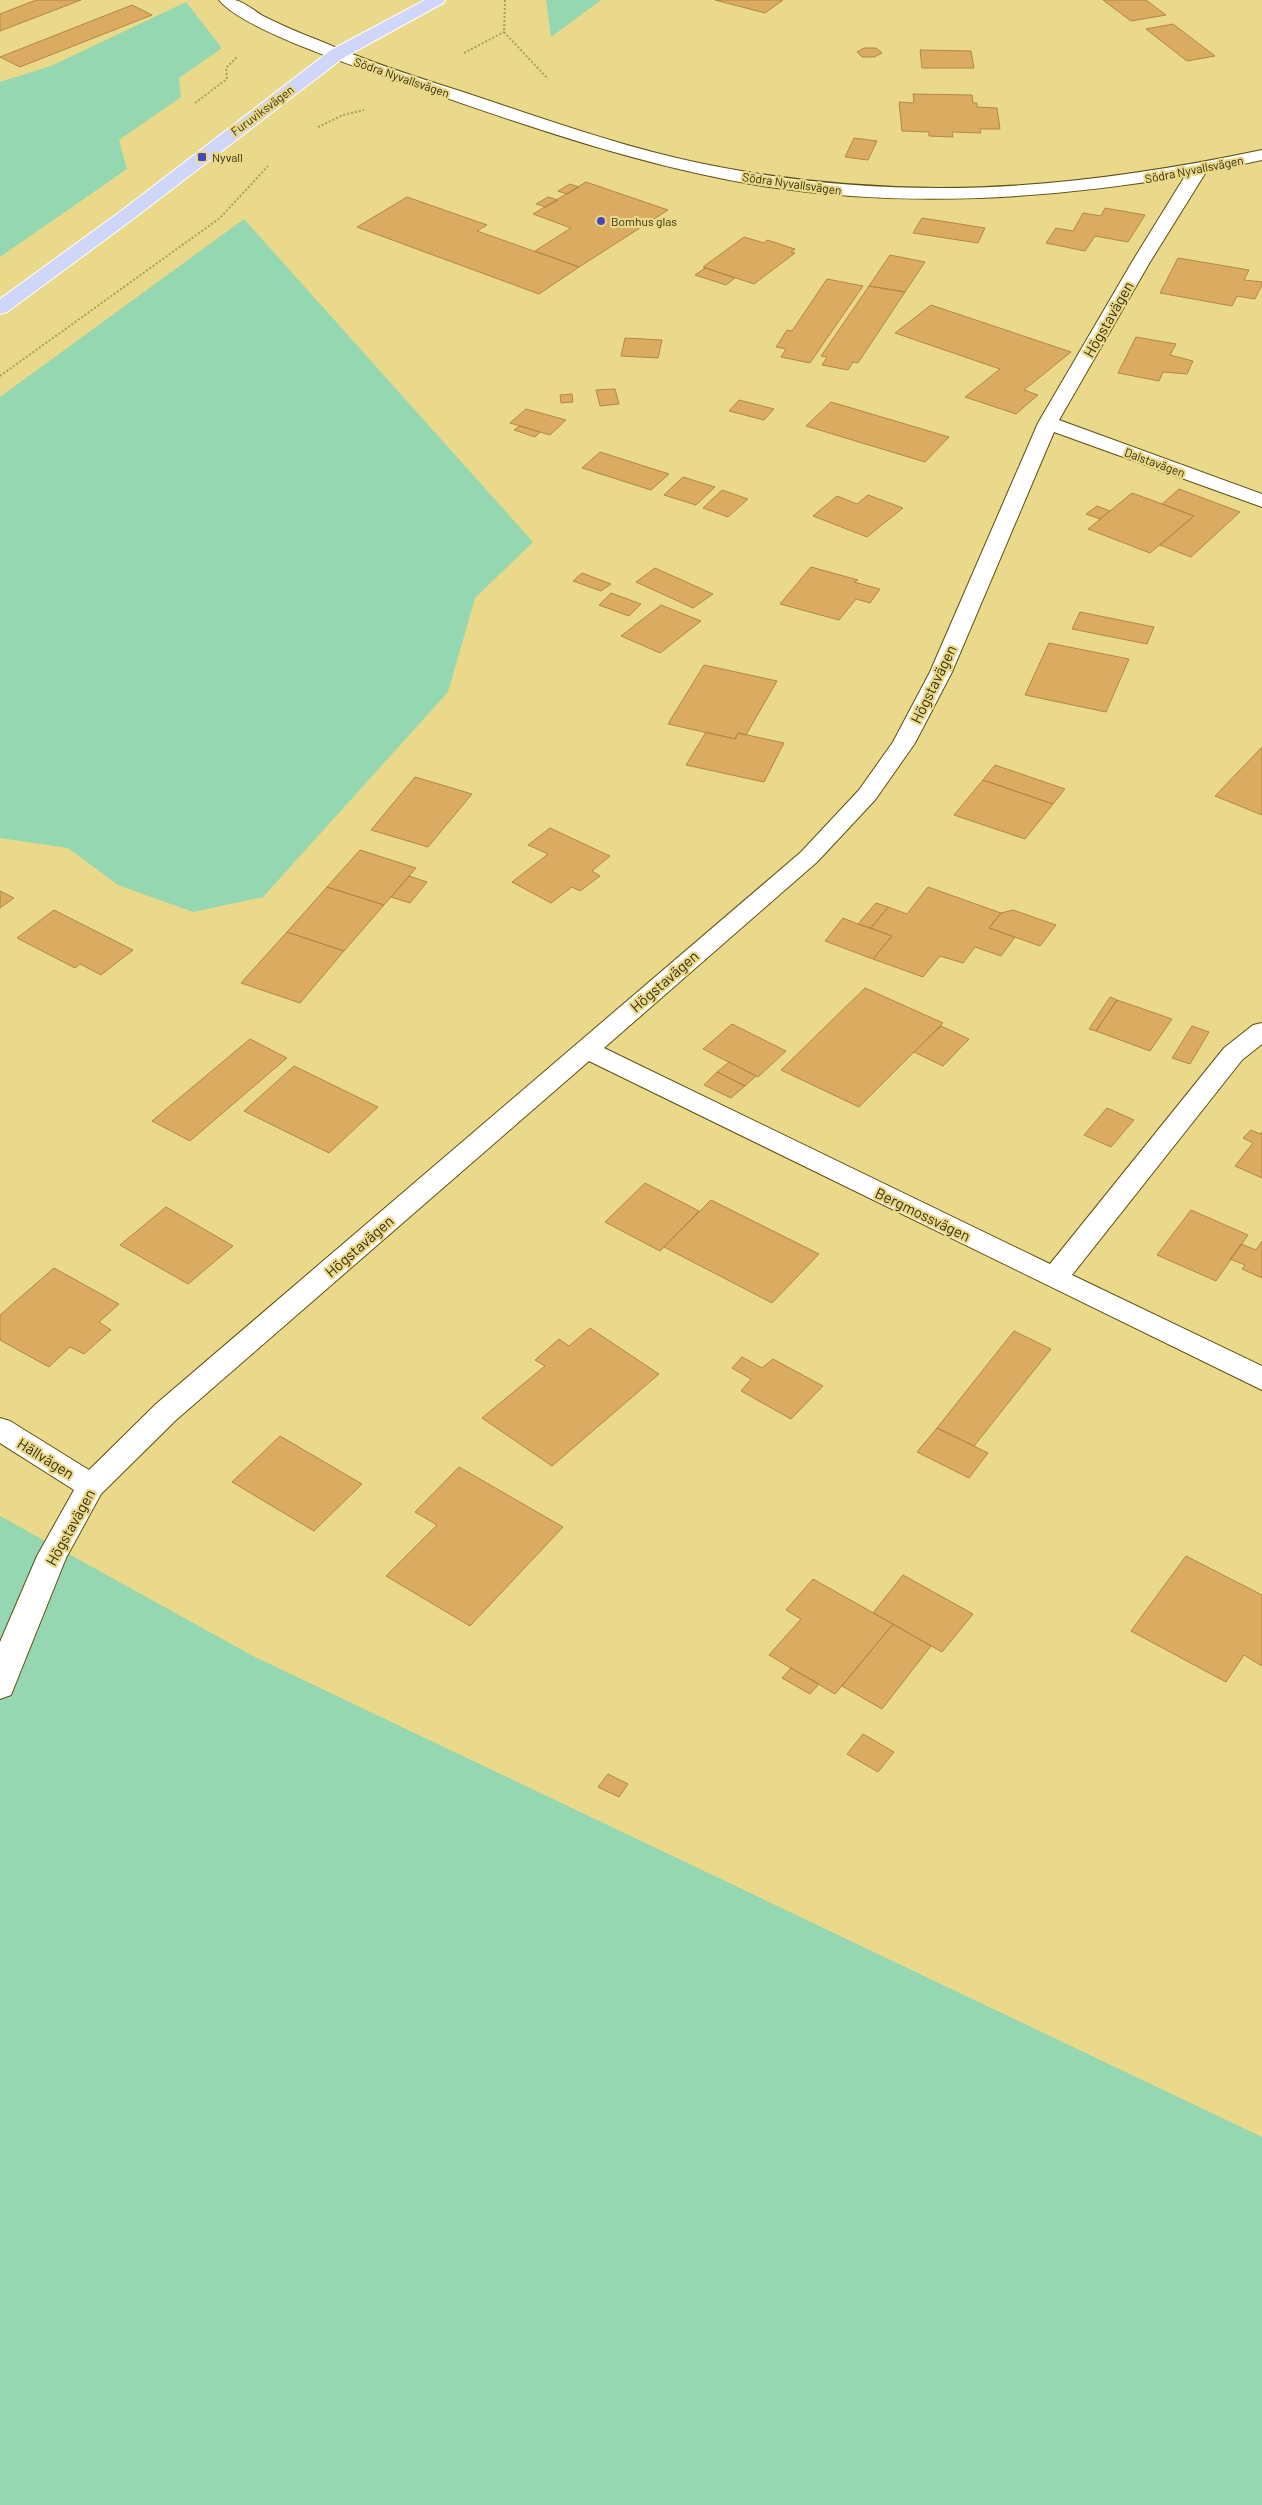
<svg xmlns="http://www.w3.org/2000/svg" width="1262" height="2505" font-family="Barlow,sans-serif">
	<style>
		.green { fill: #95d7b0 }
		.building { fill: #daab61; stroke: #b28843 }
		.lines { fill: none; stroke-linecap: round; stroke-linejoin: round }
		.minor-casing { stroke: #5c5011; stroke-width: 2 }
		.major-casing { stroke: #fff; stroke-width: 2 }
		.path { stroke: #ab9d5e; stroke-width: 2; stroke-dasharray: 2 2; stroke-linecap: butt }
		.minor { fill: #fff; fill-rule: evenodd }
		.major { fill: #d0d5fa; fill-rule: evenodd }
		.poi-dot { fill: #4745bb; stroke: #ead98a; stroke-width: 2 }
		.labels { text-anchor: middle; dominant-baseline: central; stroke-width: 4.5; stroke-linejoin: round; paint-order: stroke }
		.far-street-label { font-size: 12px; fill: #362f0e; stroke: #ead98a }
		.far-poi-label { font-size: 12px; fill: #362f0e; stroke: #ead98a; text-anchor: start }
		.street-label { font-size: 15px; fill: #362f0e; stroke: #ead98a }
	</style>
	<rect width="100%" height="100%" fill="#ead98a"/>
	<!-- green -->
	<path class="green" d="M546 0H601L551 37Z
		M186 2 222 48 179 78 181 97 119 140 127 169 0 257V82L51 66Z
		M244 219 533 542 475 598 448 692 263 897 193 912 118 885 68 848 0 838V397Z
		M0 1516 253 1656 1262 2137V2505H0Z"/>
	<!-- building -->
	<path class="building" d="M36 0H81L0 31V14Z
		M715 0H783L765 13Z
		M1103 0H1146L1166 15 1131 21Z
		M132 5 152 15 20 67 0 57Z
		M1173 24 1215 56 1187 61 1146 29Z
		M864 48H876L882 53 874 57H862L857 52Z
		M920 50 971 51 974 68H922Z
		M913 94 972 95 973 103H977V107L997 108 1000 129H980L981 133 952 132 953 137 929 136V132L902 131 899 102 914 103Z
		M854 138 877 141 868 160 845 157Z
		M586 182 668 210 579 267 535 251 571 228 533 214Z
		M570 184 579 187 567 194 558 191Z
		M407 197 487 225 477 231 579 267 539 294 357 227Z
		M548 197 558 200 546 207 536 204Z
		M1105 208 1145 215 1128 242 1095 236 1085 251 1046 243 1056 228 1073 231 1083 213 1101 216Z
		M922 218 985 228 978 243 913 233Z
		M744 237 764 243 767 240 795 249 791 252 795 253 754 284 703 267Z
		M890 255 925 262 905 292 869 286Z
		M1178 258 1249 270 1244 280 1262 282V285L1255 299 1237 296 1232 306 1160 293Z
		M705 268 735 278 726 285 695 275Z
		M827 279 863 286 810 363 781 357 786 349 776 347 787 330 792 331Z
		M869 286 905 292 858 363 853 362 848 370 822 365 827 357 821 356Z
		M931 305 1071 352 1024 390 1038 395 1016 414 965 397 1000 369 895 333Z
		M1136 337 1176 344 1170 355 1193 361 1187 374 1163 372 1159 381 1118 373Z
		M625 338 662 340 658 358 621 356Z
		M615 389 619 404 600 406 596 390Z
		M572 394 573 402 561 403 560 395Z
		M739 400 774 409 764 420 729 411Z
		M831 402 949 437 925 462 806 426Z
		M526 409 566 420 550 435 510 423Z
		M520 426 540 432 535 437 514 430Z
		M600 452 669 474 651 490 582 468Z
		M683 477 715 487 696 505 664 495Z
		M1179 489 1240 512 1191 557 1160 545 1194 516 1162 504Z
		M722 490 748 499 728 517 703 508Z
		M1132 493 1162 504 1194 516 1150 553 1088 529Z
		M868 495 903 508 867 537 813 516 837 496 857 504Z
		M1097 506 1110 511 1100 519 1086 514Z
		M811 567 858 580 854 582 880 589 870 603 856 599 839 620 780 604Z
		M655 568 713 594 693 608 636 582Z
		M582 573 611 584 601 591 573 581Z
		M611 593 641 604 629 616 599 605Z
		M661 605 701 621 660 653 621 636Z
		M1080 612 1154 627 1147 644 1072 629Z
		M1049 643 1129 659 1106 712 1025 695Z
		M704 665 777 681 746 735 738 733 735 739 668 724Z
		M706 732 735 739 738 733 784 743 764 782 686 765Z
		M1262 747V815L1215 796Z
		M995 765 1065 789 1053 804 983 780Z
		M415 777 472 794 428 847 371 830Z
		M983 780 1053 804 1025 839 954 815Z
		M550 828 610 856 592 871 600 876 580 891 572 887 551 903 512 882 548 854 528 845Z
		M360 850 416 868 384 905 327 887Z
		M409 876 427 882 410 903 391 897Z
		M327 887 384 905 344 951 287 932Z
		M928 887 1001 913 989 928 1015 937 1001 956 975 947 963 963 940 956 923 977 873 959 892 936 871 928 888 907 907 914Z
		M0 891 14 898 0 908Z
		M876 903 888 907 871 928 858 924Z
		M54 910 133 950 101 975 80 964 75 968 17 938Z
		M1013 910 1056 925 1040 946 989 928 1001 913Z
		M843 918 858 924 892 936 873 959 825 941Z
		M287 932 344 951 300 1003 241 983Z
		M865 988 943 1023 859 1107 781 1070Z
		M1110 997 1117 1000 1096 1031 1089 1029Z
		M1117 1000 1172 1019 1150 1051 1096 1031Z
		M732 1024 786 1051 758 1077 703 1049Z
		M941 1026 969 1039 943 1066 914 1052Z
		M1192 1026 1209 1032 1190 1064 1172 1058Z
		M250 1039 287 1058 190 1141 152 1121Z
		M729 1062 756 1076 745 1086 717 1072Z
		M294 1066 378 1107 329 1153 244 1111Z
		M717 1072 745 1086 731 1098 704 1085Z
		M1107 1108 1134 1120 1111 1147 1084 1135Z
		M1251 1130 1260 1134 1262 1132V1178L1235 1166 1253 1143 1243 1138Z
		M645 1183 699 1211 660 1251 605 1222Z
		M711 1200 819 1254 772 1303 664 1247Z
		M166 1207 233 1246 188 1284 120 1245Z
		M1191 1210 1248 1235 1216 1281 1157 1255Z
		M1262 1241V1278L1242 1269 1245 1265 1230 1259 1241 1244 1256 1250Z
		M54 1268 119 1304 99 1322 111 1330 84 1354 70 1347 49 1367 0 1340V1315Z
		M590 1328 659 1374 552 1466 482 1418 545 1366 535 1360 559 1339 569 1346Z
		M1014 1331 1051 1349 974 1446 937 1428Z
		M742 1357 762 1368 773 1359 823 1386 791 1419 741 1391 751 1379 732 1368Z
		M937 1428 988 1453 969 1478 917 1452Z
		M280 1436 362 1484 314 1531 232 1482Z
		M459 1467 563 1527 470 1626 386 1576 437 1525 415 1512Z
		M1186 1556 1262 1595V1666L1244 1655 1226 1682 1131 1631Z
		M903 1575 973 1614 942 1652 873 1613Z
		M813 1579 893 1624 835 1694 769 1655 801 1619 786 1610Z
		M893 1624 931 1646 882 1709 842 1686Z
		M791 1668 819 1684 810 1694 782 1678Z
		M863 1734 894 1752 878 1772 847 1754Z
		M608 1774 628 1784 619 1797 598 1787Z"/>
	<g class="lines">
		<!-- minor casing -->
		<g class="minor-casing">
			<path id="minor" d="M219 0C224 0 230 0 235 0 244 2 255 11 263 16 281 25 299 33 318 40 364 60 412 76 460 91 539 117 618 146 699 163 896 204 1066 191 1262 150V160L1206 172 1150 262 1059 420 1262 494V507L1054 432 952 672 915 743 875 800 817 862 604 1048 1050 1264 1224 1048 1253 1025 1262 1023V1044L1242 1060 1072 1275 1262 1366V1390L589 1061 176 1420 101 1494 66 1558 11 1695 0 1699V1642L37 1556 74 1490 0 1443V1418L10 1421 89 1470 156 1404 801 852 859 790 893 742 930 672 1038 423 1132 262 1185 176C1047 199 909 208 769 187 640 167 515 122 392 79 354 66 242 29 219 0Z"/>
		</g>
		<!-- major casing -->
		<g class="major-casing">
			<path id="major" d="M425 0H445L443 3 343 58 133 219 7 312 0 314V299L121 211 331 50Z"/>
		</g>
		<!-- path -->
		<path class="path" d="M505 0 504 32 548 79
			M464 53 504 32
			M195 103 227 79 226 68 237 57
			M318 127 343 115 364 110
			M0 376 220 218 268 166"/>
		<!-- minor -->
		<use href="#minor" class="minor"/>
		<!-- major -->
		<use href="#major" class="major"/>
	</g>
	<!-- markers -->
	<g class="poi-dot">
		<rect x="197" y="152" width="10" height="10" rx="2.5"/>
		<circle cx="601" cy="221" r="5"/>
	</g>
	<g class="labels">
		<!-- far-street labels -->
		<g class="far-street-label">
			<text transform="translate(402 77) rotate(19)">Södra Nyvallsvägen</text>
			<text transform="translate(262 110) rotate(-37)">Furuviksvägen</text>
			<text transform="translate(1194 169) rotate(-11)">Södra Nyvallsvägen</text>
			<text transform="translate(792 183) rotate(8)">Södra Nyvallsvägen</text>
			<text transform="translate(1155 462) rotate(20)">Dalstavägen</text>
		</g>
		<!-- far-poi labels -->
		<g class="far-poi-label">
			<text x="212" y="157">Nyvall</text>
			<text x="611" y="221">Bomhus glas</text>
		</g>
		<!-- street labels -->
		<g class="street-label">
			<text transform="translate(1108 319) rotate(-60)">Högstavägen</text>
			<text transform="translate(933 684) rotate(-64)">Högstavägen</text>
			<text transform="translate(664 981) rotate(-41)">Högstavägen</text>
			<text transform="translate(923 1214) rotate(26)">Bergmossvägen</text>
			<text transform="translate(359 1246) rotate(-41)">Högstavägen</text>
			<text transform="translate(46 1458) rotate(32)">Hällvägen</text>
			<text transform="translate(70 1527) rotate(-61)">Högstavägen</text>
		</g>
	</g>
</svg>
